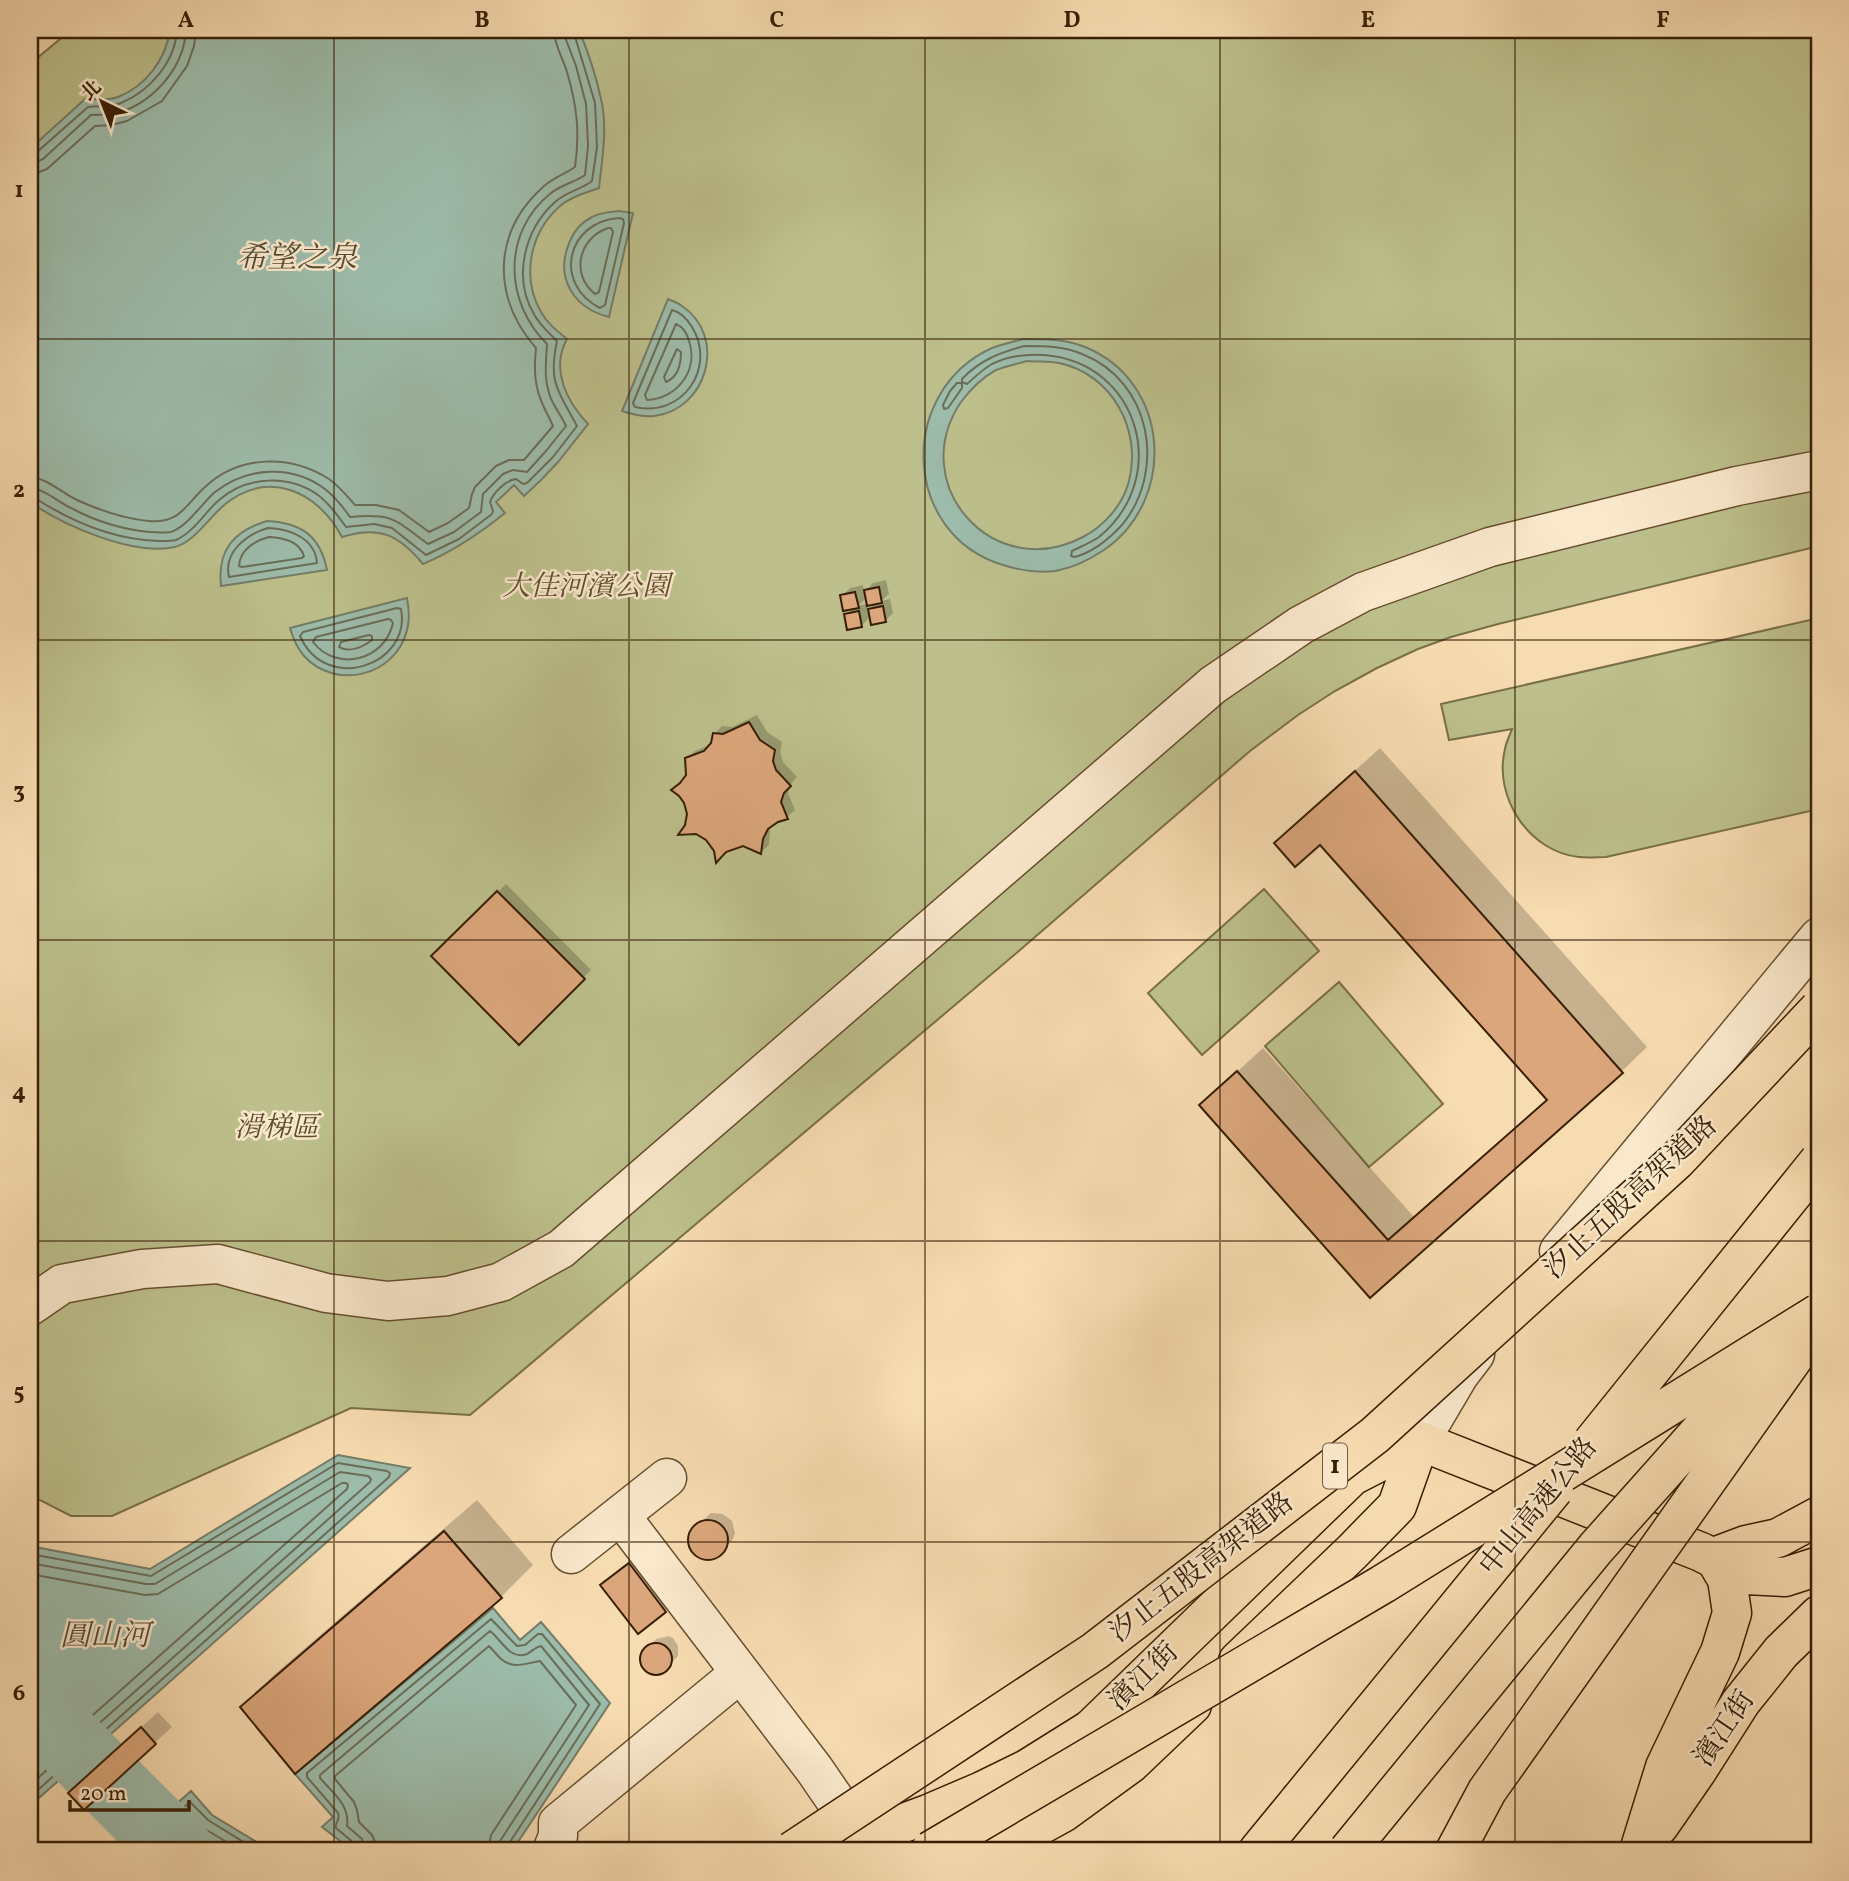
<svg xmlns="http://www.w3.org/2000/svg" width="1849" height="1881" font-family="Vollkorn,'Noto Serif TC',serif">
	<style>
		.green { fill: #bdc08c; stroke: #7a6f48; stroke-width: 2 }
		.water { fill: #9dbcab; stroke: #747d68; stroke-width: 2; fill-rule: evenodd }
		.shadow { fill: #0003; fill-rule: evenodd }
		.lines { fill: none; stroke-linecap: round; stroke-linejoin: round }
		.shore { stroke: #6a6d58; stroke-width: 2 }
		.river { stroke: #9dbcab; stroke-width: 72 }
		.building { fill: #dba67b; stroke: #371e04; stroke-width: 2 }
		.minor-casing { stroke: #674e2f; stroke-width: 41 }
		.major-casing { stroke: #371e04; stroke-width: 41 }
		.highway-casing { stroke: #371e04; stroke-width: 41 }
		.minor { stroke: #fae8cc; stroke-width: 38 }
		.major { stroke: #f8dcb1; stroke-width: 38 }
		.highway { stroke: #f8dcb1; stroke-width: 38 }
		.highway-bridge-casing { stroke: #371e04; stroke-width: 41; stroke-linecap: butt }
		.highway-bridge { stroke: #f8dcb1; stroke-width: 38 }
		.grid { fill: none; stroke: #371e04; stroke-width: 2; stroke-opacity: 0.55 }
		.labels { text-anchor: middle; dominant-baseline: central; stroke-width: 5; stroke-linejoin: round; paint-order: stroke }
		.shield { fill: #fae8cc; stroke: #725b40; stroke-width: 2 }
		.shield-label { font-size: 26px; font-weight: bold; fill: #371e04 }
		.park-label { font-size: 28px; font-style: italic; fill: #5f4f2d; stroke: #fae8cc }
		.street-label { font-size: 28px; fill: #371e04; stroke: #fae8cc }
		.water-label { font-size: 30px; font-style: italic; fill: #564d36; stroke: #fae8cc }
		.neatline { fill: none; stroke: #371e04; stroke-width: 2.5 }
		.grid-label { font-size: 23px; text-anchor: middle; font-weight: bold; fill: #371e04 }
	</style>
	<rect width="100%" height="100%" fill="#f8dcb1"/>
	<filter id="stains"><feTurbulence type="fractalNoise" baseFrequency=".00286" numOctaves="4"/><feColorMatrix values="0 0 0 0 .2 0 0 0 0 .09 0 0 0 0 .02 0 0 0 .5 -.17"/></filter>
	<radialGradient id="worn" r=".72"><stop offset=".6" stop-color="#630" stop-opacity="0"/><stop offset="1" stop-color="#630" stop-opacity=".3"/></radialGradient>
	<!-- green -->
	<path class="green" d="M71 30H1819V546L1498 624 1451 637 1418 649 1377 668 1335 691 1298 715 1250 751 1020 950 470 1415 351 1408 112 1516H71L30 1495V64Z
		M1819 618V809L1606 857C1597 857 1588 858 1579 857 1529 852 1493 797 1505 749 1506 742 1510 735 1512 729L1449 740 1441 704Z
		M1264 889 1319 951 1202 1055 1148 993Z
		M1339 982 1443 1104 1369 1167 1265 1046Z"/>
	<!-- water -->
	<path class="water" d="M170 30H579C588 52 596 75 601 99 608 128 602 159 599 188 585 193 570 197 559 207 530 233 521 277 541 312 547 323 557 331 567 339 550 369 567 402 588 424L558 462 542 479 524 496 514 485 496 502 505 513C479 534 454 551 423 564 399 535 379 525 342 537 318 491 267 468 223 506 210 517 193 543 175 547 133 556 64 526 30 502V149L85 99C96 99 108 101 118 97 146 86 166 59 170 30Z
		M619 211 633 213 609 317C573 308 554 277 570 241 574 231 582 222 592 217 601 212 610 212 619 211Z
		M668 299C673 301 678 303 682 306 728 337 707 410 654 416 642 417 632 414 622 411Z
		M1023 339C1045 339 1065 339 1085 347 1171 382 1177 500 1104 550 1089 560 1073 568 1055 571 1038 573 1019 570 1003 565 901 534 897 391 992 348 1002 344 1013 342 1023 339ZM1027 361C1037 362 1049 361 1059 363 1112 374 1142 430 1129 481 1123 505 1104 526 1083 537 994 584 905 485 961 402 970 390 983 377 996 370 1006 366 1017 364 1027 361Z
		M267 521C301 523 320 535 327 570L221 586C217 550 234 531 267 521Z
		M407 598C409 609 410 620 407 630 396 676 336 691 304 656 297 648 293 638 290 628Z
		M338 1455 410 1468 30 1806V1546L150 1569Z
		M493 1608 520 1640 541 1622 610 1703 512 1851H353L322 1827 333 1817 295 1774Z
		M191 1791 212 1815 265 1847 268 1851H124Z"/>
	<!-- shadow -->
	<path class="shadow" d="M886 580 889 594 881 601 890 599 893 613 885 621 871 616 862 625 846 615 854 607 842 596 850 588 863 585 864 592 873 583ZM867 597 877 602 868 611 867 604 858 606Z
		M757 715 767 732 782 742 780 752 783 762 797 777 791 784 788 793 795 810 787 817 773 823 770 829 769 845 761 852 743 844 716 850 708 838 686 826 689 814 685 802 688 776 687 759 695 751 712 744 714 734 722 726 732 727Z
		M1380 748 1647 1047 1622 1071 1370 1296 1201 1105 1263 1048 1414 1217 1548 1098 1320 842 1276 843 1301 819Z
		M506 884 591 970 519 1042 433 956Z
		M477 1500 533 1565 501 1597 242 1708 274 1675Z
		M711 1513 723 1514 732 1521 735 1533 733 1539 716 1557 703 1558 693 1551 689 1540 693 1529Z
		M646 1548 681 1595 665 1611 603 1585 619 1569Z
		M669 1636 673 1638 678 1646V1656L663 1671 653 1673 645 1668 642 1664V1655L656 1639Z
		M158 1712 172 1727 84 1807 87 1777Z"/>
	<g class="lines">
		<!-- shore -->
		<path class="shore" d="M30 154 37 152 88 107C99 105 110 108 121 103 150 91 175 62 177 30
			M30 163 36 162 43 159 91 115C102 114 113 116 124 111 157 98 184 66 186 30
			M30 173 39 172 47 169 95 126 111 125 127 121 162 101 187 66 194 46 196 30
			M619 218 623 219 624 223 605 305 600 308C553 284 566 222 619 218Z
			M608 228H611L613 232 599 292 595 294C570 274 579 238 608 228Z
			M672 310C681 312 687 319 692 327 717 368 682 418 635 407L633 403Z
			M676 324C683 327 687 333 689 341 699 370 677 399 647 400L645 395Z
			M1024 346C1044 346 1063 346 1082 354 1151 381 1167 470 1122 525 1109 539 1093 552 1075 557L1071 556 1072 551C1080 547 1092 542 1099 537 1172 477 1139 362 1044 355 1027 354 1008 356 992 364 983 369 975 377 967 384L962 382V379C980 360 999 353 1024 346Z
			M677 349 681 352C681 364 678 377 666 382L664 377Z
			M957 383H962V388L948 408 944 409 943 405 950 391Z
			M30 477C47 478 62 493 77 500 99 510 125 519 149 521 180 524 185 505 205 487 239 455 290 454 329 479 339 486 347 496 355 505H376L399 510 429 532 448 523 469 508 472 494 475 487 496 466 509 460H524L553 426C550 419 546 412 543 405 534 386 534 368 536 348 492 297 492 233 543 187 552 178 565 174 575 167 580 132 577 106 567 72 563 58 554 45 554 30
			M30 488C45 489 59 503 73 509 95 521 124 530 150 532 156 532 165 533 171 532 188 526 202 503 215 492 247 467 292 464 325 489 335 497 343 507 350 517 394 513 395 520 428 544L454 532 481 512 483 494 503 474 513 470 527 472 546 451 566 426C562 417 556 409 552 401 543 381 546 364 547 344 504 302 502 232 551 193 561 185 575 182 585 175L588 146 586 104 576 66 565 37 564 30
			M30 497 35 498C72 522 115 540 160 541 165 541 172 541 176 540 194 532 205 512 219 500 247 476 288 474 318 495 330 504 338 516 346 527L374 524 392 528 426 555 459 539 492 514 493 511 490 502C493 493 506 480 516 479L523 484 527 483 553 457 577 426C558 391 548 383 557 341 549 333 541 326 535 316 512 279 524 230 555 202 566 192 582 189 592 181L597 147 595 103 573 30
			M268 528C290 529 315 538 317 563L229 577C223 552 247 534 268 528Z
			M269 537C284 538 299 541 304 556L302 558 242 567 239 566C240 550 254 541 269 537Z
			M397 608 401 609C412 665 326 695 300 636L303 632Z
			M388 619 391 620 393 623C385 660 337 673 313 642L316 637Z
			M369 635 372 636V640C363 647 350 653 339 647L341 642Z
			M30 1554 151 1576 338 1463 387 1471 390 1473 389 1477 30 1797
			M30 1563 146 1584H155L340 1472 368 1476 371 1479 370 1482 30 1785
			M30 1574 145 1595 158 1594 342 1483H346L348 1485 347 1489 30 1771
			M135 1851 190 1802 208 1820 258 1851
			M148 1851 189 1815 203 1828 242 1851
			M163 1851 189 1830 222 1851
			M357 1851 354 1843 336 1828C334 1823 341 1820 338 1813L307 1777V1773L491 1619 517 1646 525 1645 538 1634H542L600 1704 508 1845 507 1851
			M365 1851 362 1839 347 1826C350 1805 333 1793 320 1778V1775L490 1631C501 1639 510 1661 527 1654 533 1651 535 1647 541 1646L589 1705 500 1841 498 1851
			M376 1851 375 1842 372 1835 359 1822 357 1810 354 1802 335 1779V1776L489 1646C493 1650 497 1655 501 1659 514 1670 526 1663 540 1661L576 1705 491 1835 488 1851"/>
		<!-- river -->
		<path class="river" d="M30 1703 178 1851"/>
	</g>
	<!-- building -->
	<path class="building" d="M879 587 882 603 867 606 864 590Z
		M855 592 859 608 843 611 840 595Z
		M883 606 886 622 871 625 868 609Z
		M859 611 862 627 847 630 844 614Z
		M749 722 760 740 775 750 773 761 776 770 791 786 784 793 781 802 788 819 778 822 768 829 763 839 761 854 743 846 726 852 716 863 714 851 706 840 696 834 678 835 685 825 687 814 684 803 679 796 671 790 680 783 686 775 685 758 704 751 711 743 713 733 723 734Z
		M1355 771 1623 1073 1370 1298 1199 1105 1237 1071 1388 1240 1547 1100 1320 845 1295 867 1274 843Z
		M497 891 585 979 519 1045 431 956Z
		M688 1540a20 20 0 1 1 40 0a20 20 0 1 1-40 0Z
		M444 1531 502 1598 295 1774 240 1707Z
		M629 1563 666 1612 638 1634 600 1585Z
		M640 1659a16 16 0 1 1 32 0a16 16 0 1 1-32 0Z
		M141 1727 156 1744 84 1810 68 1793Z"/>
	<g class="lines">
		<!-- minor casing -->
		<g class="minor-casing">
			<path id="minor" d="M1559 1251 1819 937
				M30 1306 62 1284 142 1269 218 1264 326 1293 388 1301 448 1296 501 1282 561 1249 1213 685 1301 625 1363 592 1490 547 1737 486 1819 470
				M1420 1441 1459 1375 1475 1354
				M620 1515 814 1769 862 1839
				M571 1554 667 1478
				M552 1851 558 1836V1823L740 1673"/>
		</g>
		<!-- major casing -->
		<g class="major-casing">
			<path id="major" d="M1714 1557 1746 1545 1778 1538 1819 1516
				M1238 1661 1352 1552 1397 1506 1420 1441
				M1659 1826 1697 1771 1741 1702 1781 1652 1819 1615
				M828 1851 928 1814 982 1791 1027 1769 1091 1729 1352 1476 1420 1441 1701 1552 1746 1575 1785 1577 1819 1566
				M955 1851 1035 1828 1064 1812 1130 1764 1192 1705
				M1639 1851 1665 1767 1720 1652 1732 1613 1727 1579 1714 1557"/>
		</g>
		<!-- highway casing -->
		<g class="highway-casing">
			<path id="highway" d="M1020 1851 1035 1828 1091 1729
				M1258 1851 1299 1801"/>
		</g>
		<!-- minor -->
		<use href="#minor" class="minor"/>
		<!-- major -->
		<use href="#major" class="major"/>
		<!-- highway -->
		<use href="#highway" class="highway"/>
		<!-- highway-bridge casing -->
		<g class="highway-bridge-casing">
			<path id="highway-bridge" d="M1592 1443 1819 1161
				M1299 1801 1554 1489
				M792 1851 1095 1651 1375 1435 1677 1160 1819 1009
				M930 1851 1383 1584 1819 1313
				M1348 1851 1596 1548 1760 1364
				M1455 1851 1487 1791 1819 1322"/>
		</g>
		<!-- highway-bridge -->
		<use href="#highway-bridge" class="highway-bridge"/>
	</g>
	<!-- grid -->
	<path class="grid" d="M334 30V1851M629 30V1851M925 30V1851M1220 30V1851M1515 30V1851M30 339H1819M30 640H1819M30 940H1819M30 1241H1819M30 1542H1819"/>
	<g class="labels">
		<!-- shield labels -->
		<rect class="shield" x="1323" y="1443.5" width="24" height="45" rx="5"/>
		<g class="shield-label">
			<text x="1335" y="1466">1</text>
		</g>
		<!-- park labels -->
		<g class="park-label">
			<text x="586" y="587">大佳河濱公園</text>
			<text x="277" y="1128">滑梯區</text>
		</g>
		<!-- street labels -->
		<g class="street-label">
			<text transform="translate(1631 1198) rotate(-43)">汐止五股高架道路</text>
			<text transform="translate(1539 1507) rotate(-51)">中山高速公路</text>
			<text transform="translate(1202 1568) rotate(-38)">汐止五股高架道路</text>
			<text transform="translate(1144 1677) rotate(-44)">濱江街</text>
			<text transform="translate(1725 1729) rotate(-56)">濱江街</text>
		</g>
		<!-- water labels -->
		<g class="water-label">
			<text x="297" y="259">希望之泉</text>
			<text x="105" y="1637">圓山河</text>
		</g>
	</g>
	<!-- margin -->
	<rect width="1849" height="1881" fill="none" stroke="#f8dcb1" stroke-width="77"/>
	<!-- north arrow -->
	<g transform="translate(102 102) rotate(317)" stroke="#fae8cc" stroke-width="5" paint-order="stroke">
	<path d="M0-5L12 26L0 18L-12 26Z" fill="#371e04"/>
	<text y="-10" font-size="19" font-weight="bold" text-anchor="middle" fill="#371e04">北</text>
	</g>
	<!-- scale -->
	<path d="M70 1800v10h119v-10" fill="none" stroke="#371e04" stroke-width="3.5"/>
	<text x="80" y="1800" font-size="21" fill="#371e04" stroke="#fae8cc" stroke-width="5" paint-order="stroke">20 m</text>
	<rect x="38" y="38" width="1773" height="1804" class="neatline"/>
	<g class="grid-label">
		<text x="186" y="27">A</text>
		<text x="482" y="27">B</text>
		<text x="777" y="27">C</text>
		<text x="1072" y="27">D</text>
		<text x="1368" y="27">E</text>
		<text x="1663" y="27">F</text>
		<text x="19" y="197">1</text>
		<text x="19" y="497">2</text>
		<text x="19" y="798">3</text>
		<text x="19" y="1099">4</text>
		<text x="19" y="1399">5</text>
		<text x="19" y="1700">6</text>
	</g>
	<rect width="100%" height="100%" filter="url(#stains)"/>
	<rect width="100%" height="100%" fill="url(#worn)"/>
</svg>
